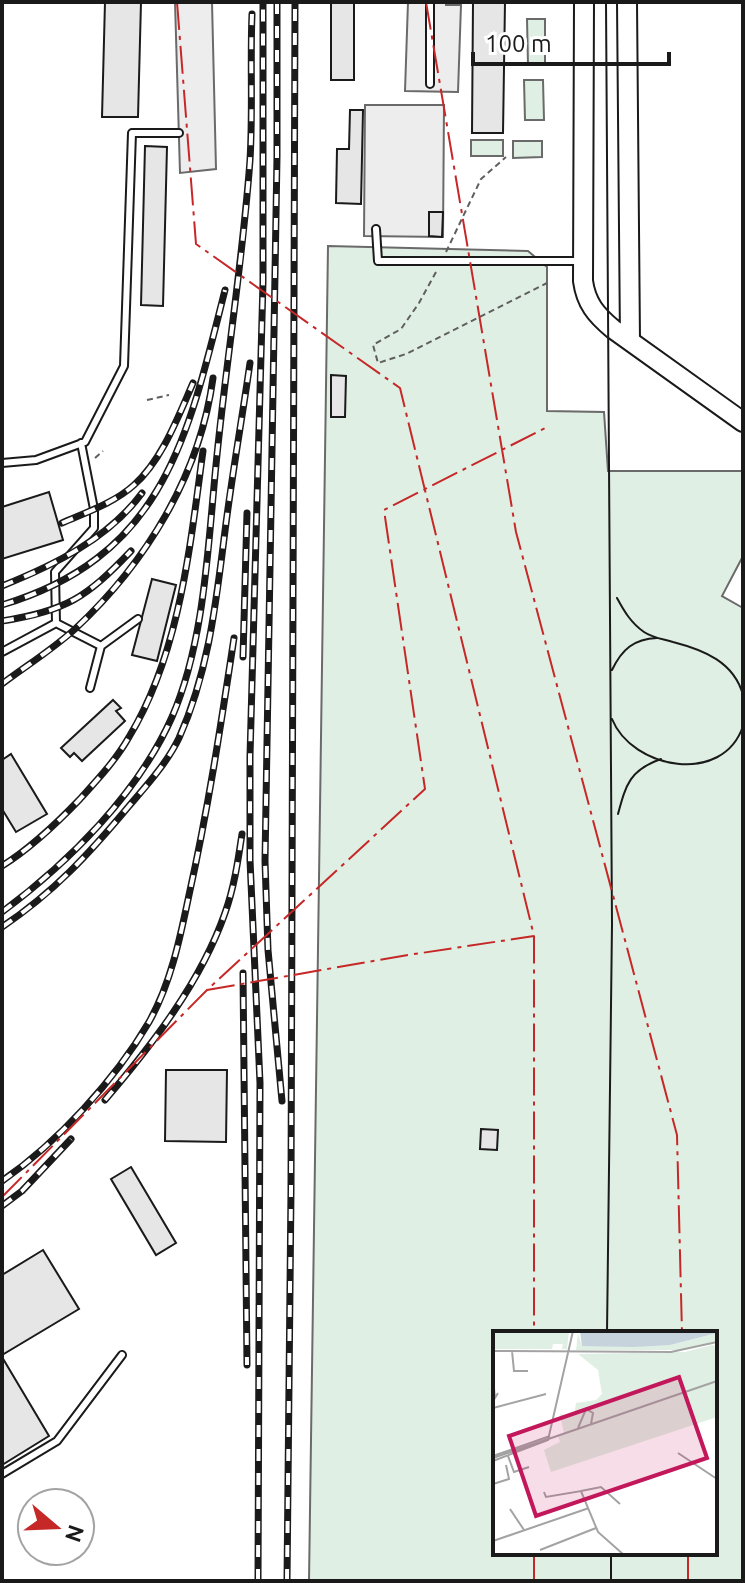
<svg xmlns="http://www.w3.org/2000/svg" width="745" height="1583" font-family="Ubuntu,sans-serif">
	<style>
		.green { fill: #e0efe3; stroke: #6a6a6a; stroke-width: 2; fill-rule: evenodd }
		.parking { fill: #ededed; stroke: #6a6a6a; stroke-width: 2 }
		.building { fill: #e6e6e6; stroke: #1a1a1a; stroke-width: 2 }
		.lines { fill: none; stroke-linecap: round; stroke-linejoin: round }
		.service-casing { stroke: #1a1a1a; stroke-width: 10 }
		.primary-casing { stroke: #1a1a1a; stroke-width: 22 }
		.path { stroke: #5f5f5f; stroke-width: 2; stroke-dasharray: 6 4; stroke-linecap: butt }
		.service { stroke: #fff; stroke-width: 6 }
		.primary { stroke: #fff; stroke-width: 18 }
		.tram { stroke: #1a1a1a; stroke-width: 2 }
		.rail-casing { stroke: #1a1a1a; stroke-width: 7 }
		.rail { stroke: #fff; stroke-width: 4; stroke-dasharray: 12; stroke-linecap: butt }
		.power { stroke: #c62828; stroke-width: 2; stroke-dasharray: 28 6 4 6; stroke-linecap: butt }
		.inset-road { fill: none; stroke: #a3a3a3; stroke-width: 2 }
		.view { fill: #c2185b; fill-opacity: 0.15; stroke: #c2185b; stroke-width: 4 }
		.inset-edge { fill: none; stroke: #1a1a1a; stroke-width: 4 }
	</style>
	<rect width="100%" height="100%" fill="#fff"/>
	<!-- green -->
	<path class="green" d="M527 19H545V64L528 65Z
		M524 80H543L544 120H525Z
		M471 140H503V156H471Z
		M513 141H542V157L513 158Z
		M328 246 528 251 547 267V411L604 412 608 471H743V556L722 596 743 608V1581H309ZM495 1333H715V1553H495Z"/>
	<!-- parking -->
	<path class="parking" d="M175 2H212L216 169 180 173Z
		M408 2H446V5H461L458 92 405 91Z
		M365 105H444L443 237 364 236Z"/>
	<!-- building -->
	<path class="building" d="M105 2H141L138 117H102Z
		M331 2H354V80H331Z
		M473 2H505L503 133H472Z
		M350 110H363L361 204 336 203 337 149H349Z
		M145 146 167 147 163 306 141 305Z
		M429 212H443L442 237 429 236Z
		M331 375 346 376 345 417H331Z
		M49 492 63 540 2 559V507Z
		M152 579 176 585 157 661 132 655Z
		M113 700 121 708 116 711 125 721 82 761 74 753 70 757 61 748Z
		M11 754 47 814 16 832 2 809V760Z
		M166 1070H227L226 1142 165 1141Z
		M481 1129 498 1130 497 1150 480 1149Z
		M131 1167 176 1243 156 1255 111 1179Z
		M43 1250 79 1309 2 1355V1275Z
		M2 1357 49 1436 2 1465Z"/>
	<g class="lines">
		<!-- service casing -->
		<g class="service-casing">
			<path id="service" d="M430 84V2
				M376 229 378 261H580
				M2 463 36 460 85 442 124 366 132 133H179
				M56 623 101 646 138 619
				M2 652 56 623 55 572 94 528V509L81 443
				M90 688 101 646
				M2 1474 57 1441 122 1355"/>
		</g>
		<!-- primary casing -->
		<g class="primary-casing">
			<path id="primary" d="M584 2 583 281C586 303 596 315 613 329L743 422
				M627 2 630 341"/>
		</g>
		<!-- path -->
		<path class="path" d="M446 252 481 179 506 157
			M436 272 419 303 401 329 373 345 378 363 406 354 547 283
			M147 400 169 395
			M95 458 103 451"/>
		<!-- service -->
		<use href="#service" class="service"/>
		<!-- primary -->
		<use href="#primary" class="primary"/>
		<!-- tram -->
		<path class="tram" d="M606 2 612 924 607 1333
			M617 598C624 611 631 623 644 632 653 638 663 639 673 642 704 650 734 662 743 695
			M612 670C622 649 634 639 657 638
			M612 719C632 769 723 786 743 726
			M618 814C626 784 630 770 661 759
			M611 1581V1553"/>
		<!-- rail casing -->
		<g class="rail-casing">
			<path id="rail" d="M277 2V156L265 861 268 950 282 1101
				M62 523C87 512 114 503 134 485 162 460 178 417 193 383
				M2 586C54 565 108 539 142 493
				M2 605C165 556 188 436 225 290
				M2 621C66 611 86 598 131 551
				M243 657 247 513
				M2 684C26 666 53 649 75 629 146 563 200 475 213 378
				M2 866C31 848 57 823 80 799 98 779 116 760 129 737 180 653 190 546 203 451
				M2 912C68 863 138 794 172 717 206 639 208 539 217 455 227 356 243 258 250 160 253 111 250 62 252 14
				M2 927C54 892 89 854 129 806 147 785 167 763 179 738 209 671 216 602 225 531 232 475 242 419 250 363
				M243 973 247 1365
				M105 1100C152 1045 201 982 225 913 234 888 238 861 242 834
				M2 1181C57 1143 115 1080 149 1022 171 983 180 938 189 895 208 810 221 724 234 638
				M2 1206 22 1191 71 1139
				M258 1581 260 1083 250 860V756L263 282V2
				M287 1581 291 1190 295 2"/>
		</g>
		<!-- rail -->
		<use href="#rail" class="rail"/>
		<!-- power -->
		<path class="power" d="M177 2 196 244 400 388 534 936V1333
			M426 2 516 532 677 1135 682 1333
			M207 990 408 955 534 936
			M2 1197 207 990 425 789 384 510 549 426
			M534 1553V1581
			M688 1553V1581"/>
	</g>
	<!-- overview -->
	<g transform="translate(493 1331)">
		<rect width="224" height="224" fill="#fff"/>
		<path d="M0 0H76L74 18H69L70 13H60L59 18H0ZM85 2 89 15 177 14 224 2V10L191 19H83ZM219 14 224 15V86L58 141 51 119 67 111 65 105 71 102 67 83 81 85 83 72 103 69 109 63 105 39 85 23 192 21Z" fill="#e0efe3"/>
		<path d="M87 0H224V2L177 14 139 16 89 15Z" fill="#c6d2dc"/>
		<path class="inset-road" d="M0 20 178 21 224 11M19 20 21 40H35M0 48 2 67 5 62M0 77 53 63M85 97 93 78 100 82 98 93M185 122 224 148M0 125 57 105M15 125 21 141 36 136M0 127 224 50M0 130 55 109 80 0M0 153 16 148 13 134M88 160 108 156 127 173M51 161 53 166 88 160 105 201 131 224M17 178 31 199M0 210 96 177M47 219 103 197"/>
		<path class="view" d="M186 46 214 127 43 185 16 105Z"/>
		<rect width="224" height="224" class="inset-edge"/>
	</g>
	<!-- border -->
	<rect width="745" height="1583" fill="none" stroke="#1a1a1a" stroke-width="8"/>
	<!-- north arrow -->
	<g transform="translate(56 1527) rotate(109)"><circle r="38" fill="#ffffff" stroke="#a3a3a3" stroke-width="2"/>
	<path d="M0-6L14 30L0 20L-14 30Z" fill="#c62828"/>
	<text y="-12" font-size="22" font-weight="bold" text-anchor="middle" fill="#1a1a1a">N</text>
	</g>
	<!-- scale -->
	<path d="M473 52v12h196v-12" fill="none" stroke="#1a1a1a" stroke-width="4"/>
	<text x="485" y="52" font-size="24" fill="#1a1a1a" stroke="#ffffff" stroke-width="6" paint-order="stroke">100 m</text>
</svg>
